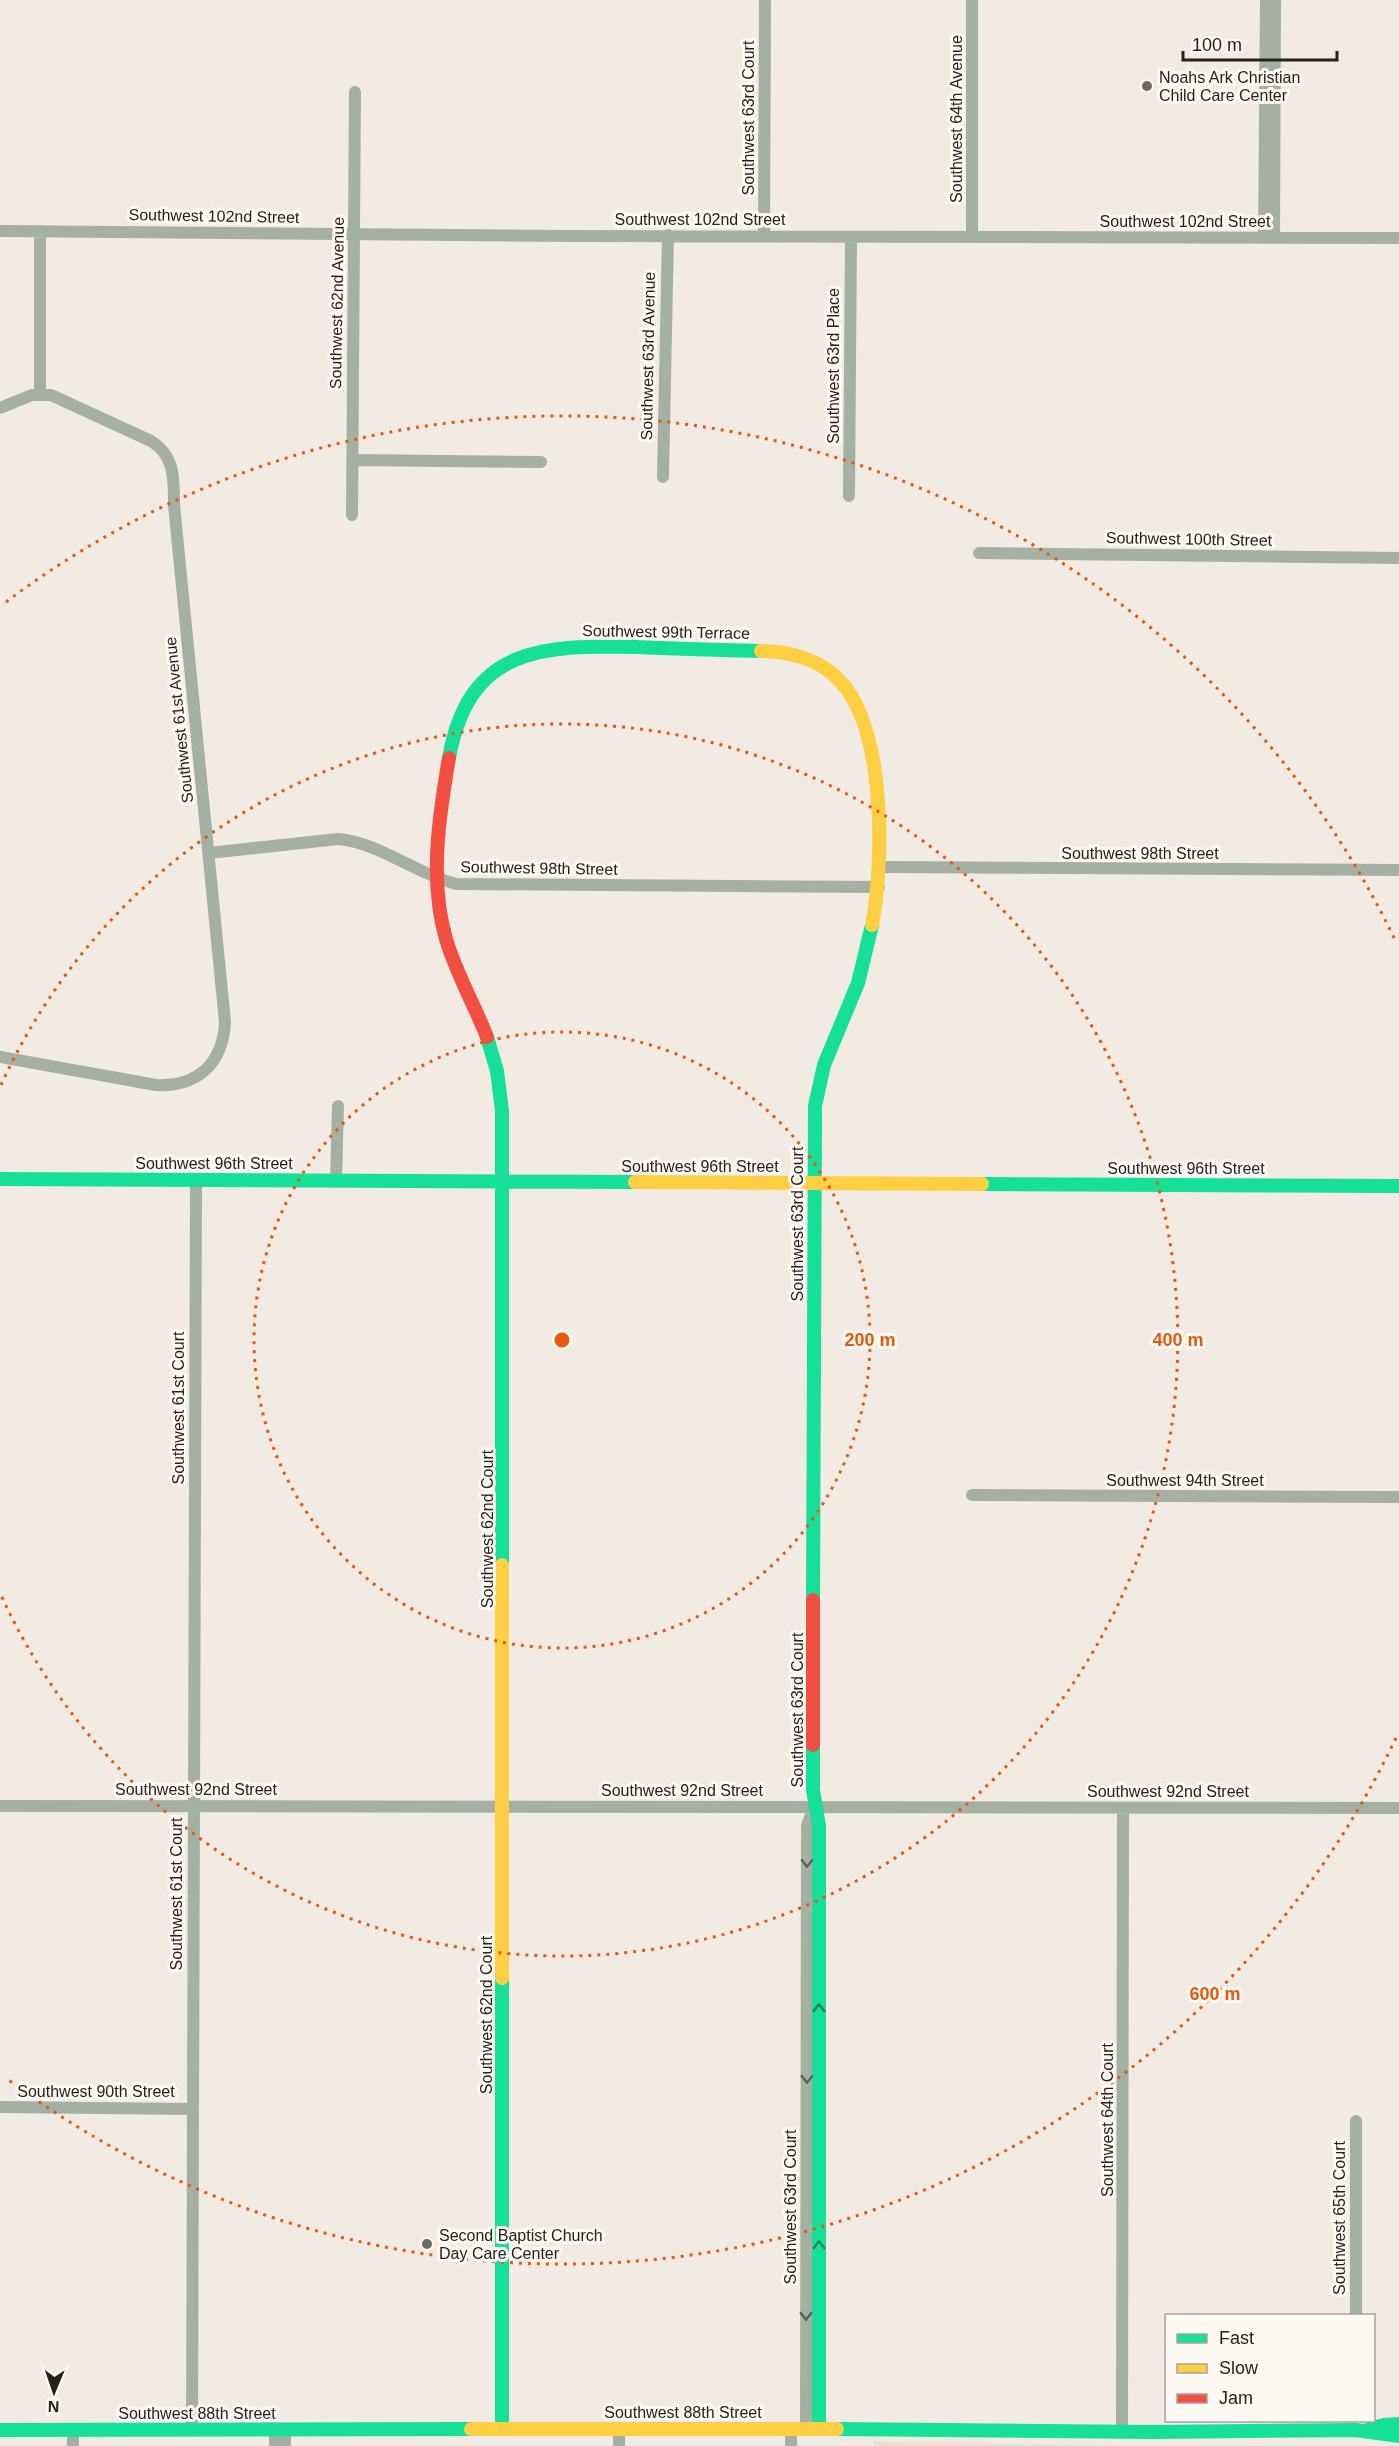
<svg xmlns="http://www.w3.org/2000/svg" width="1399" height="2446" font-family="Helvetica,sans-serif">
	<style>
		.built { fill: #efe0d3 }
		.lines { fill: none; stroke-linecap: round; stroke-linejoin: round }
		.street { stroke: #a3b0a3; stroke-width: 12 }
		.fast { stroke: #16e098; stroke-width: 14 }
		.slow { stroke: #ffcf43; stroke-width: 14 }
		.jam { stroke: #f24e42; stroke-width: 14 }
		.oneway { stroke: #5e6159 }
		.oneway2 { stroke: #1e805a }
		.ring { fill: none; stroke: #e8590c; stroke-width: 3; stroke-dasharray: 3 6 }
		.poi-dot { fill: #6d6862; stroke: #fff9f4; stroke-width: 2 }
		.labels { text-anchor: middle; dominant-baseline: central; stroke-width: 6; stroke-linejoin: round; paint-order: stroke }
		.poi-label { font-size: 16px; fill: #26211c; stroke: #fff9f4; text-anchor: start }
		.street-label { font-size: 16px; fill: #26211c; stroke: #fff9f4 }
		.centre { fill: #e8590c; stroke: #fff9f4; stroke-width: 3 }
		.ring-label { font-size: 18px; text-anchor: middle; font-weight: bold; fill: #e8590c; stroke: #fff9f4; stroke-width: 6; stroke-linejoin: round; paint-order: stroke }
	</style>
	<rect width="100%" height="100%" fill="#f2ebe4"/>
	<!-- built -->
	<path class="built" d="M874 2441 1159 2446H874Z"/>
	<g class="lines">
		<!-- street -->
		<path class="street" d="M0 231 571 236 1399 238
			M40 231V394
			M764 236 765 0
			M972 237V0
			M1264 238 1266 0
			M1274 238 1275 0
			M0 408 32 395H51L151 441C175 456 174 479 174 505L225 1022C223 1064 197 1087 156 1085L0 1057
			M353 460 541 462
			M663 477 668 235
			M849 496 851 237
			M352 515 355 92
			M979 553 1399 558
			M209 853 338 839C378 842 416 874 456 884L879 887
			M881 867 1399 870
			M336 1180 338 1106
			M972 1495 1399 1497
			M0 1806 1399 1808
			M0 2107 192 2109
			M1356 2121V2316
			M192 2429 196 1180
			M806 2429 807 1826 814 1806
			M1122 2432 1123 1808
			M73 2446V2430
			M275 2446V2429
			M285 2446V2429
			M619 2446V2428
			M791 2446V2429"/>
		<!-- fast -->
		<path class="fast" d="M449 758C469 646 543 645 637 647 678 649 719 650 761 651
			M487 1037 497 1071 502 1111V1565
			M0 1179 635 1182
			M982 1184 1399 1186
			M813 1600 815 1106 824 1065 858 983 872 925
			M813 1745V1790L819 1826V2429
			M502 1978V2429
			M837 2429 1153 2432 1356 2430 1399 2436
			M0 2430 471 2429
			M1367 2430 1384 2425 1399 2424"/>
		<!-- slow -->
		<path class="slow" d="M761 651C789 651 820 659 840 681 886 730 884 862 872 925
			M635 1182 982 1184
			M502 1565V1978
			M471 2429H837"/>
		<!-- jam -->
		<path class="jam" d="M449 758C439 816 429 881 446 939 456 973 474 1004 487 1037
			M813 1600V1745"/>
	</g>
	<!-- one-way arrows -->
	<defs><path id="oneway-chevron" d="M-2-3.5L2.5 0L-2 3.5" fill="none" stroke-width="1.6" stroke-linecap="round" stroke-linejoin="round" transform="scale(1.5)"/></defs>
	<g class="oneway">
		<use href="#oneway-chevron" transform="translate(807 1863) rotate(90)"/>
		<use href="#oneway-chevron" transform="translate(807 2079) rotate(90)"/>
		<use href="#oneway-chevron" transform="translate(806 2316) rotate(90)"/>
	</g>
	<g class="oneway2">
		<use href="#oneway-chevron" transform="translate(819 2008) rotate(-90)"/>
		<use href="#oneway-chevron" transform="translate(819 2245) rotate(-90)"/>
	</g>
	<!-- distance rings -->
	<g class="ring">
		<circle cx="562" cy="1340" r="308"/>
		<path d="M1 1085A616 616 0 1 1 1 1595"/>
		<path d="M1396 1738A924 924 0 0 1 6 2078M6 602A924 924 0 0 1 1396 942"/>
	</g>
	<!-- markers -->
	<g class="poi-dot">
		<circle cx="1147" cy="86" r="6"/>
		<circle cx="427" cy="2244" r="6"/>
	</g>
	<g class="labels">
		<!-- poi labels -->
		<g class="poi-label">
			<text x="1159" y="77">Noahs Ark Christian<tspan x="1159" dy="18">Child Care Center</tspan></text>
			<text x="439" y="2235">Second Baptist Church<tspan x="439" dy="18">Day Care Center</tspan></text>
		</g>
		<!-- street labels -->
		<g class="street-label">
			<text transform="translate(748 118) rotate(-90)">Southwest 63rd Court</text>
			<text transform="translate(956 119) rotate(-90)">Southwest 64th Avenue</text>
			<text transform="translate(214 216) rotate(1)">Southwest 102nd Street</text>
			<text x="700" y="219">Southwest 102nd Street</text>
			<text x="1185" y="221">Southwest 102nd Street</text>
			<text transform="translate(337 303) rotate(-89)">Southwest 62nd Avenue</text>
			<text transform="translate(648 356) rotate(-89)">Southwest 63rd Avenue</text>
			<text transform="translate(833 366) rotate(-90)">Southwest 63rd Place</text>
			<text transform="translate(1189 539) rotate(1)">Southwest 100th Street</text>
			<text transform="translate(666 632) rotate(1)">Southwest 99th Terrace</text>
			<text transform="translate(179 720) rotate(-96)">Southwest 61st Avenue</text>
			<text x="1140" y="853">Southwest 98th Street</text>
			<text transform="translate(539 868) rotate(1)">Southwest 98th Street</text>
			<text x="214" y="1163">Southwest 96th Street</text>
			<text x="700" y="1166">Southwest 96th Street</text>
			<text x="1186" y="1168">Southwest 96th Street</text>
			<text transform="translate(797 1224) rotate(-90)">Southwest 63rd Court</text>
			<text transform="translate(178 1408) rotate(-90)">Southwest 61st Court</text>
			<text x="1185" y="1480">Southwest 94th Street</text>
			<text transform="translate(487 1529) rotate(-90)">Southwest 62nd Court</text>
			<text transform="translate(797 1710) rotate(-90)">Southwest 63rd Court</text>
			<text x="196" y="1789">Southwest 92nd Street</text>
			<text x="682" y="1790">Southwest 92nd Street</text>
			<text x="1168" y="1791">Southwest 92nd Street</text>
			<text transform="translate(176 1894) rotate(-90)">Southwest 61st Court</text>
			<text transform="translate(486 2015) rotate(-90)">Southwest 62nd Court</text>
			<text x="96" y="2091">Southwest 90th Street</text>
			<text transform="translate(1107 2120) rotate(-90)">Southwest 64th Court</text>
			<text transform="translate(790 2207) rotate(-90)">Southwest 63rd Court</text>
			<text transform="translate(1339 2218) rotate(-90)">Southwest 65th Court</text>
			<text x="683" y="2412">Southwest 88th Street</text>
			<text x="197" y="2413">Southwest 88th Street</text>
		</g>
	</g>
	<circle cx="562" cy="1340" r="9" class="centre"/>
	<g class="ring-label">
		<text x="870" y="1346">200 m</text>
		<text x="1178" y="1346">400 m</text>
		<text x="1215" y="2000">600 m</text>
	</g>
	<!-- legend -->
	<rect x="1165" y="2314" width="210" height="108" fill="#fff9f4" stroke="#a8a39e" stroke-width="1.5"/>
	<rect x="1177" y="2334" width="30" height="9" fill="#16e098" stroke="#a8a39e" stroke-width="1.5"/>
	<text x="1219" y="2344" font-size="18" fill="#26211c">Fast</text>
	<rect x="1177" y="2364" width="30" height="9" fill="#ffcf43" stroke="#a8a39e" stroke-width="1.5"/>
	<text x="1219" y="2374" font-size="18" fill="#26211c">Slow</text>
	<rect x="1177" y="2394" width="30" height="9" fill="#f24e42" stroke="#a8a39e" stroke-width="1.5"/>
	<text x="1219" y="2404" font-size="18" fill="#26211c">Jam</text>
	<!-- north arrow -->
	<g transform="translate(54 2392) rotate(182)" stroke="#fff9f4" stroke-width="4.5" paint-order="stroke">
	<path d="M0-4.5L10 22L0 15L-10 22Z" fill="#26211c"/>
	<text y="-9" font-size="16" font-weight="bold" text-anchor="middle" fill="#26211c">N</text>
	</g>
	<!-- scale -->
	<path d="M1183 51v9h154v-9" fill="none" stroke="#26211c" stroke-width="3"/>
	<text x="1192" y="51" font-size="18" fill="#26211c" stroke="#fff9f4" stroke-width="4.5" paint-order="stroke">100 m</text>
</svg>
